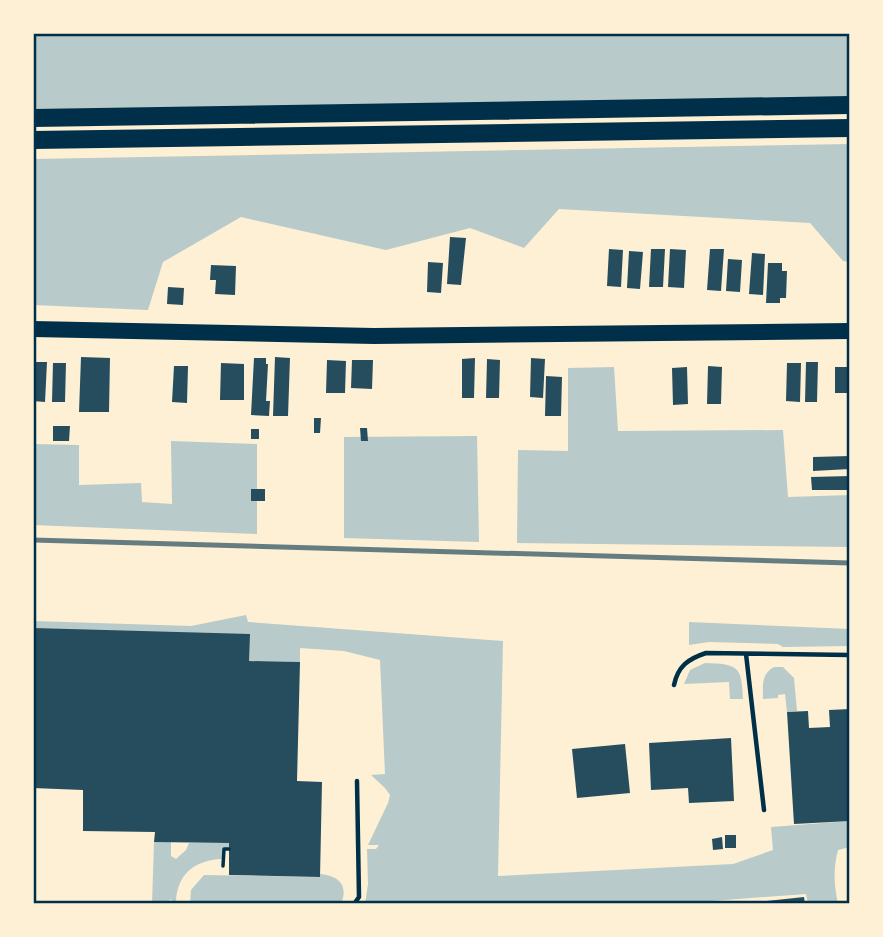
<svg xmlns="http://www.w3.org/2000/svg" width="883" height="937" font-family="Cabin,sans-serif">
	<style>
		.green { fill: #b9caca }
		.building { fill: #264d5e }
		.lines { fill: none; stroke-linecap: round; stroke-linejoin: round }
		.path { stroke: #003049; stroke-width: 3.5 }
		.service { stroke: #003049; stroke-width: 4.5 }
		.primary { stroke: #003049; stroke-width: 16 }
		.motorway { stroke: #003049; stroke-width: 18 }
		.rail { stroke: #657d81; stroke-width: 5 }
		.neatline { fill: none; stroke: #003049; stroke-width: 2.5 }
	</style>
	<rect width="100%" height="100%" fill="#fdf0d5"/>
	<!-- green -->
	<path class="green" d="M33 33H850V105L33 118Z
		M850 144V262L843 261 810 223 559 209 524 248 470 228 386 250 241 217 163 262 148 310 33 305V159Z
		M614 367 618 431 783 430 788 497 850 495V547L517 543 518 450 568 451V368Z
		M477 436 479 542 344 538V437Z
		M171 441 257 444V534L33 525V444L79 445V485L141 483 142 502 172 504Z
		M246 615 248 622 503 641 498 876 733 864 773 850 771 827 850 821V847L838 850C833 869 834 885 838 904H808L806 894 671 904H365L368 884 367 849H376L379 845H368L388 803 390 795 385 788 371 775 385 774 380 660 344 651 300 648V662L249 661 33 628V621L191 626Z
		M689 622 850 629V646L783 647 778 644 709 642 689 645Z
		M705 663C738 664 742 666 743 699H730L729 682 684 684 690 670Z
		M774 667H783L794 678 797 711 787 712 785 694 778 695V698L763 699C763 685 761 674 774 667Z
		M154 842H171V856L176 859 186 850 189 843H229V848H223L222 859C194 860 176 875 176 904L170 899 169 904H152Z
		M320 874C338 876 349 884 341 904H190L191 890 204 875 320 877Z"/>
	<!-- building -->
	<path class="building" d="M450 237 466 238 461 285 447 284Z
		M609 249 623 250 621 287 607 286Z
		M651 249H665L663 287H649Z
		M670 249 686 250 684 288 668 287Z
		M710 249H724L721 291 707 290Z
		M629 251 643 252 640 289 627 288Z
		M752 253 765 254 763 295 749 294Z
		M728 259 742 260 740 292 726 291Z
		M428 262 443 263 441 293 427 292Z
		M768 263H782V271H787L786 298H780V303H766Z
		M211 265 236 266 235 295 215 294 216 280H210Z
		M168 287 184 288 183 305 167 304Z
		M81 357 110 358 109 412H79Z
		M275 357 290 358 288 416H273Z
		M254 358H266V364H268L266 401H270L269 416 251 415Z
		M475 358 474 398H462V359Z
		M531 358 545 359 543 398 530 397Z
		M487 359 500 360 499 398H486Z
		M327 360 346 361 345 393H326Z
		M352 360H373L372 389 351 388Z
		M34 362H47L45 402 33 401Z
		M806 362H818L817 402H805Z
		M53 363H66L65 402H52Z
		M221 363 244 364V400H220Z
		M787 363H801L800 402 786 401Z
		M174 366H188L187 403 172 402Z
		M708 366 722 367 721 404H707Z
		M687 367 688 404 673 405 672 368Z
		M835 367H850V393H835Z
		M546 376 562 377 561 416H545Z
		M314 418H321L320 433H314Z
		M53 426H70L69 441H53Z
		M360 428H367L368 441H361Z
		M251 429H259V439H251Z
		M850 456V469L813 471V457Z
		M850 476V490H812L811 477Z
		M251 489H265V501H251Z
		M33 628 250 634 249 661 300 662 297 781 322 782 320 877 229 875V843L154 842 155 832 83 831V790L33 788Z
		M850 709V821L794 824 787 712 808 711 809 728 830 727 829 710Z
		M731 738 734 801 689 803 688 788 651 790 649 743Z
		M625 744 630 793 577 798 572 749Z
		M725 835H736V848H725Z
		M722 837 723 849 713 850 712 839Z
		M804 897 805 904H757V902Z"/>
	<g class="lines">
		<!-- path -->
		<path class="path" d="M223 866 224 849H229"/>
		<!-- service -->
		<path class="service" d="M746 654 764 810
			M674 685C678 666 688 659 706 653L850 655
			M354 904 359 897 357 781"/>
		<!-- primary -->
		<path class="primary" d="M33 329 374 336 850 331"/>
		<!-- motorway -->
		<path class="motorway" d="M33 118 850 105
			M33 140 850 128"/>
		<!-- rail -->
		<path class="rail" d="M33 540 850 563"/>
	</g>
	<!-- border -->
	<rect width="883" height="937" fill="none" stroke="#fdf0d5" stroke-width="70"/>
	<rect x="35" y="35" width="813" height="867" class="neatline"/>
</svg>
